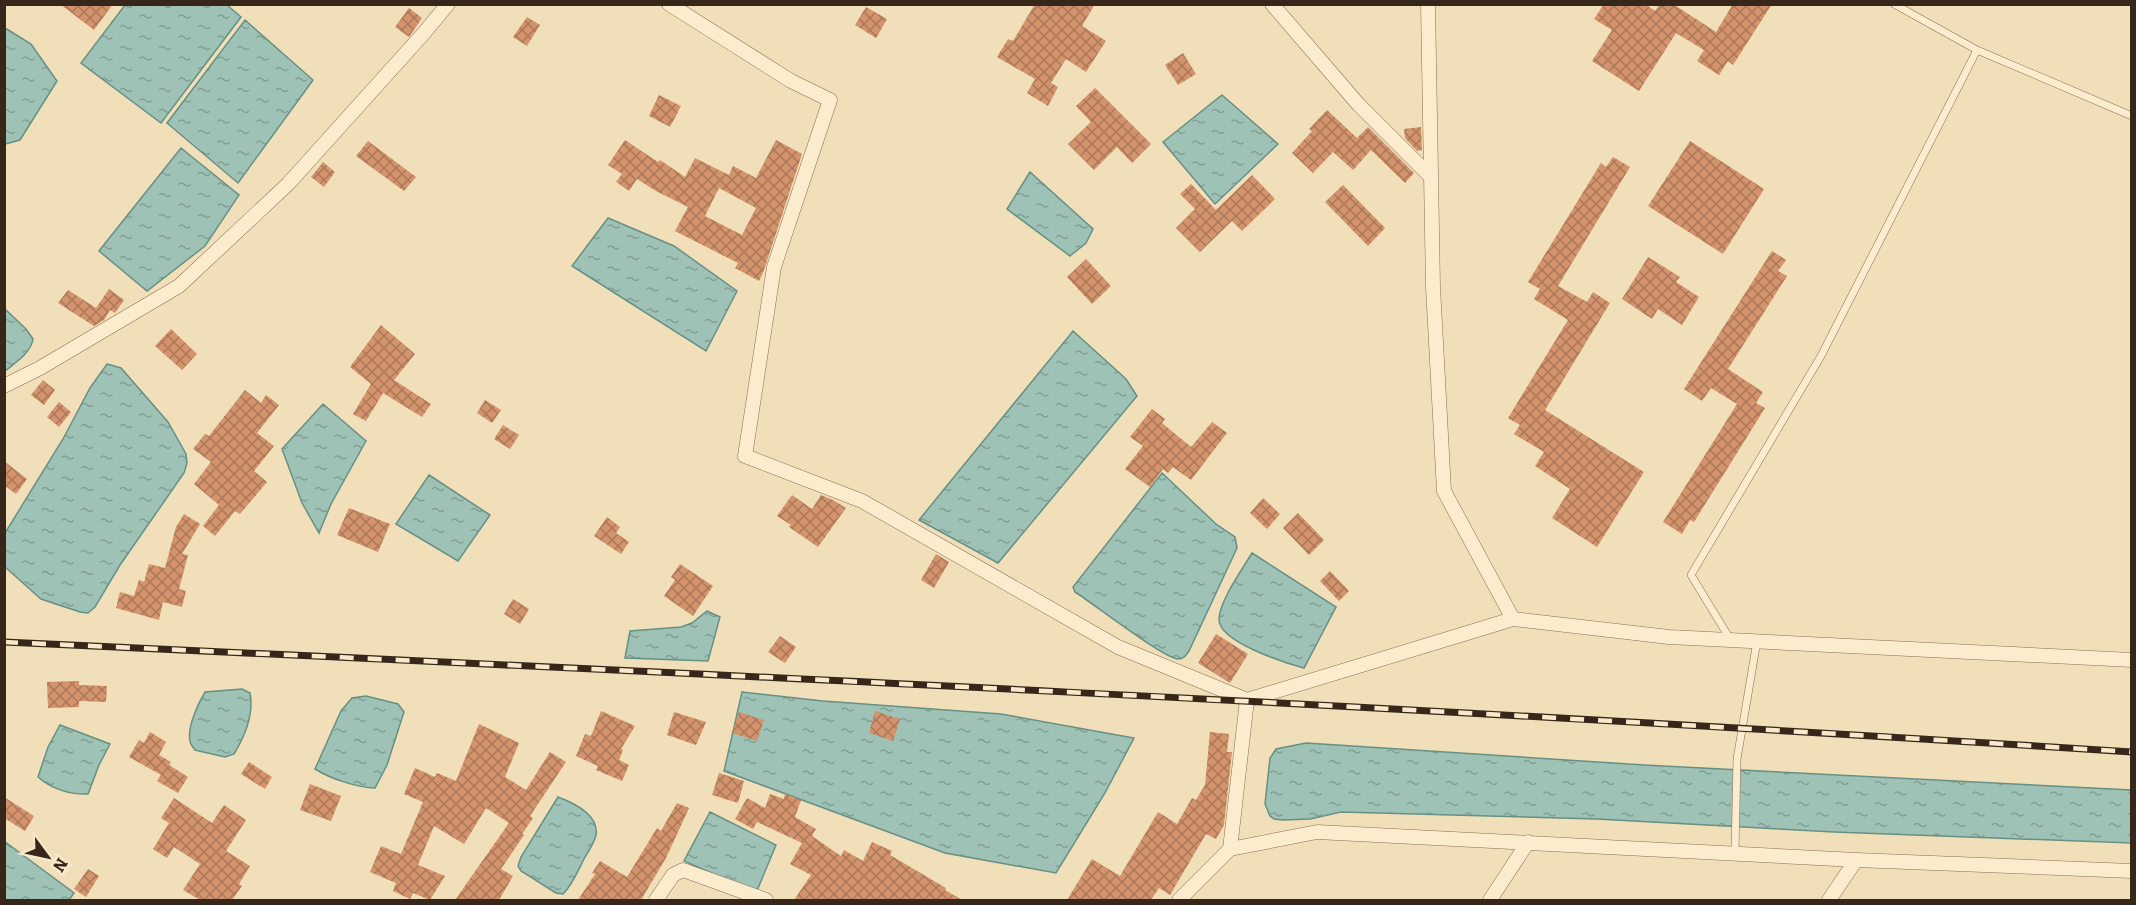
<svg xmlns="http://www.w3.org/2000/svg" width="2136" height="905" font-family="Bitter,serif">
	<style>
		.water { fill: url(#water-ripples); stroke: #669084; stroke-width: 1.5 }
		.building { fill: url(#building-cross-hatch); fill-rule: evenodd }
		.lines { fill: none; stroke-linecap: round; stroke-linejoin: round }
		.lane-casing { stroke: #8a6e53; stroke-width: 8 }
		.street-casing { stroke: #8a6e53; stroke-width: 15 }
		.lane { stroke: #fcecce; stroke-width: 7 }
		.street { stroke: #fcecce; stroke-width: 14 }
		.rail-casing { stroke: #37271a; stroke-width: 7 }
		.rail { stroke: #f8e9cb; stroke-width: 4.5; stroke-dasharray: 14; stroke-linecap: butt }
	</style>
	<defs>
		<pattern id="water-ripples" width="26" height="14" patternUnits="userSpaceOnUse" patternTransform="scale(1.5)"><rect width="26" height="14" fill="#9fc2b6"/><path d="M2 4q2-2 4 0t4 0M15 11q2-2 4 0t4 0" fill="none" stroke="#829e93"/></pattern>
		<pattern id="building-cross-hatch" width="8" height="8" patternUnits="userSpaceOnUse" patternTransform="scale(1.5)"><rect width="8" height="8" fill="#d3936d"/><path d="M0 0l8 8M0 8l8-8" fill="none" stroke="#ac7859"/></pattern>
	</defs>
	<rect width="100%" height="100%" fill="#f1dfba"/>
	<!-- water -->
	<path class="water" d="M125 5H227L241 17 161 123 81 63Z
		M245 20 313 80 238 183 167 123Z
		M5 28 31 44 57 81 20 140 5 144Z
		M1222 95 1278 144 1215 204 1163 142Z
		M181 148 239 195 205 246 147 291 99 251Z
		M1030 172 1093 229 1086 243 1070 256 1007 209Z
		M608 218 674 246 737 291 706 351 572 266Z
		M5 309 26 329 33 339C31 353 15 363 5 371Z
		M1073 331 1126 379 1137 396 998 563 919 520Z
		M107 364 121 368 168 422 186 454 187 463 184 473 120 565 95 607 88 613 80 612 41 599 5 567V533L63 439 90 388Z
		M323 404 366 441 331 504 319 533 302 503 282 449Z
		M1162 473 1216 524 1235 537 1237 548 1189 651C1186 655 1184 659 1178 659 1163 658 1094 604 1075 592L1073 587Z
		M429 475 490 515 458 561 396 524Z
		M1252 553 1336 607 1304 668C1286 663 1218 642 1219 619 1220 600 1242 570 1252 553Z
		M707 611 720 617 708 661 625 658 630 631 681 627 692 623Z
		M242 689 250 693C254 714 245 736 234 754L225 757 195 750C193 747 190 744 190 741 187 727 198 704 205 692Z
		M742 692 823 701 1001 714 1134 738 1105 793 1056 873 945 853 724 771Z
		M366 696 398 704 404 712 387 765 375 788C358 788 329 778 315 769L341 711 352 698Z
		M60 725 110 744 99 765 88 794C71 795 51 789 38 777L48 747Z
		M1306 743 1644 765 2131 790 2132 843 1834 832 1597 819 1341 812 1310 819 1283 820 1274 819 1270 816 1265 804 1270 758 1276 749Z
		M558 797C574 803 599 815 596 835 594 844 587 853 583 861 577 873 572 885 563 894L556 893 521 871 518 866 521 857Z
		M710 812 776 845 756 893 684 861Z
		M4 841 74 893 69 900H5Z"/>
	<!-- building -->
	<path class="building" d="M60 4H113L94 30Z
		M1035 4H1095L1082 26 1106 41 1086 72 1066 59 1051 83 1058 87 1048 106 1027 93 1035 79 997 57 1008 39 1013 41Z
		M1604 4H1645L1655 11 1660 4H1673L1716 32 1733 4H1772L1733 65 1728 61 1719 75 1697 61 1704 50 1676 33 1639 91 1592 61 1612 30 1594 19Z
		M866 7 887 19 876 38 855 25Z
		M409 8 422 18 409 37 395 27Z
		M527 17 540 25 527 46 513 37Z
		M1183 53 1196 74 1178 85 1165 65Z
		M1095 88 1151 144 1132 163 1117 147 1094 170 1068 144 1091 122 1076 106Z
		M659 95 681 106 670 127 649 116Z
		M1327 110 1357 138 1368 127 1414 173 1405 183 1371 150 1353 170 1333 152 1313 173 1292 153 1312 131 1309 129Z
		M1421 127 1422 150 1417 151 1405 138 1404 129Z
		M625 140 658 162 660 160 685 177 695 158 729 175 733 166 756 178 776 140 802 154 764 270 759 281 735 268 738 263 675 231 688 207 656 191 637 179 629 191 616 182 622 174 608 165ZM719 188 756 208 742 235 705 216Z
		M368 141 416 177 404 191 356 156Z
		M1690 141 1764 189 1723 254 1648 206Z
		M1613 157 1630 167 1558 286 1587 302 1593 292 1610 303 1545 410 1644 472 1597 547 1552 518 1570 489 1535 466 1544 452 1514 434 1520 425 1508 418 1568 320 1534 299 1540 289 1528 282 1601 163 1606 167Z
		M323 162 335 172 324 187 311 177Z
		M1252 175 1275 199 1242 231 1232 221 1200 252 1176 228 1195 209 1180 194 1191 184 1216 210Z
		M1343 185 1385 228 1368 246 1325 202Z
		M1772 251 1786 260 1778 271 1787 276 1728 369 1763 392 1756 403 1765 408 1694 522 1690 520 1682 534 1663 522 1737 404 1711 388 1702 401 1684 389Z
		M1648 257 1680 277 1676 282 1699 297 1682 325 1658 309 1652 319 1622 299Z
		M1086 259 1111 286 1092 304 1067 277Z
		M109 289 124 300 115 313 110 310 104 320 94 326 58 303 68 290 96 308Z
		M381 325 415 354 394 380 431 404 422 417 383 393 366 421 353 414 371 384 350 367Z
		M171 329 197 354 182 370 155 346Z
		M43 380 55 390 44 405 31 395Z
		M245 390 261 403 266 395 279 405 257 433 274 446 254 471 267 482 240 514 235 511 215 536 203 526 219 505 194 484 211 462 193 449 205 434 209 436Z
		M485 400 501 410 492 423 477 413Z
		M59 402 71 412 59 427 47 417Z
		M1152 409 1165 419 1162 423 1191 447 1212 422 1227 433 1191 480 1173 467 1168 473 1163 469 1150 487 1125 469 1143 446 1130 437Z
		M503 425 519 435 510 449 494 439Z
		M4 461 27 479 16 494 4 485Z
		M792 495 812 509 821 495 833 500 846 508 818 547 789 527 791 525 777 516Z
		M1263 498 1280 514 1267 529 1250 513Z
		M349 508 390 524 378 552 337 535Z
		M1298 513 1324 540 1309 555 1283 528Z
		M184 514 200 524 182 554 188 555 179 589 186 591 182 607 163 602 159 620 116 608 120 592 134 596 139 580 144 582 149 564 165 568 176 527Z
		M607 517 620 527 616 533 629 542 621 554 594 536Z
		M936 554 949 562 934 588 921 580Z
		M680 564 713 586 693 616 664 596 675 580 671 577Z
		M1330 571 1349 591 1339 601 1320 581Z
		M513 599 529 609 520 624 504 614Z
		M1216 634 1248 654 1230 683 1198 663Z
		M780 636 796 647 785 663 768 652Z
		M79 681V685L107 686 106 702 79 701V707L48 708 47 682Z
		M601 711 635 726 621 749 623 750 619 760 629 765 622 781 596 770 598 766 576 756 585 734 591 736Z
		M875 711 900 719 893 741 869 733Z
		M674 712 706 722 696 745 667 735Z
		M739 712 764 720 757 741 732 733Z
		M479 724 519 743 505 777 526 790 550 752 566 762 530 816 533 818 522 834 524 835 501 869 513 876 499 900H455L509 823 486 808 464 844 434 826 418 865 445 876 430 900 413 893 410 899 393 891 396 883 370 872 381 846 401 854 423 802 404 794 415 768 435 777 437 773 456 781Z
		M150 732 166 742 159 755 171 762 169 765 188 777 178 793 157 781 161 775 129 757 139 740 144 743Z
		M1210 732 1229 734 1227 752H1232L1224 825 1216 839 1206 834 1170 895 1159 888 1151 900H1067L1092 859 1120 876 1158 812 1177 824 1192 798 1196 800 1205 785Z
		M249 762 272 777 265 789 241 774Z
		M719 773 744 781 738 803 712 795Z
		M310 784 341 796 331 821 300 810Z
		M770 794 784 799 785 794 801 800 795 817 816 829 812 836 841 856 844 850 863 861 872 842 892 851 890 855 946 888 945 890 962 900H794L811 875 790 864 802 843 757 822 753 829 735 819 747 798 765 808Z
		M4 797 34 816 25 831 4 818Z
		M174 798 212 823 224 805 246 820 226 851 250 866 239 884 242 886 232 900H200L183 890 200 864 174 847 167 858 153 849 169 823 161 818Z
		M677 803 689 808 666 858 641 900H578L595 874 592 873 600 861 627 877 657 828 661 831Z
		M88 869 99 876 86 897 74 889Z"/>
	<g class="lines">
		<!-- lane casing -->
		<g class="lane-casing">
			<path id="lane" d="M1894 4 1977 50
				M1730 639 1691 575 1821 356 1977 50 2132 116
				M1735 853 1737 759 1757 641"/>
		</g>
		<!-- street casing -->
		<g class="street-casing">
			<path id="street" d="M669 4 791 81 830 100 774 267 745 456 862 501 1118 647 1247 700
				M1272 4 1358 104 1431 177
				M1428 4 1433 287 1444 491 1513 619 1669 637 2132 660
				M4 386 40 368 179 286 288 184 424 33 448 4
				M1230 849 1247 700 1513 619
				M656 900 673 875 683 870 766 900
				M1179 900 1230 849 1317 832 1856 860 2132 871
				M1490 900 1528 842
				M1829 900 1856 860"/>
		</g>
		<!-- lane -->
		<use href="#lane" class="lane"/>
		<!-- street -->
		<use href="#street" class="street"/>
		<!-- rail casing -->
		<g class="rail-casing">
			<path id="rail" d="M4 642C714 674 1423 707 2132 752"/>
		</g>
		<!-- rail -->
		<use href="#rail" class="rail"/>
	</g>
	<!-- border -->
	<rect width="2136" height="905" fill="none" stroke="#37271a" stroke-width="12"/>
	<!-- north arrow -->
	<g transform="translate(48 857) rotate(123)" stroke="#f8e9cb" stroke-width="4.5" paint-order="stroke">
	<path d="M0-4.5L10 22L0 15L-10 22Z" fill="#37271a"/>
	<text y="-9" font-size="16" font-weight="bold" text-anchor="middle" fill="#37271a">N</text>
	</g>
</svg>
